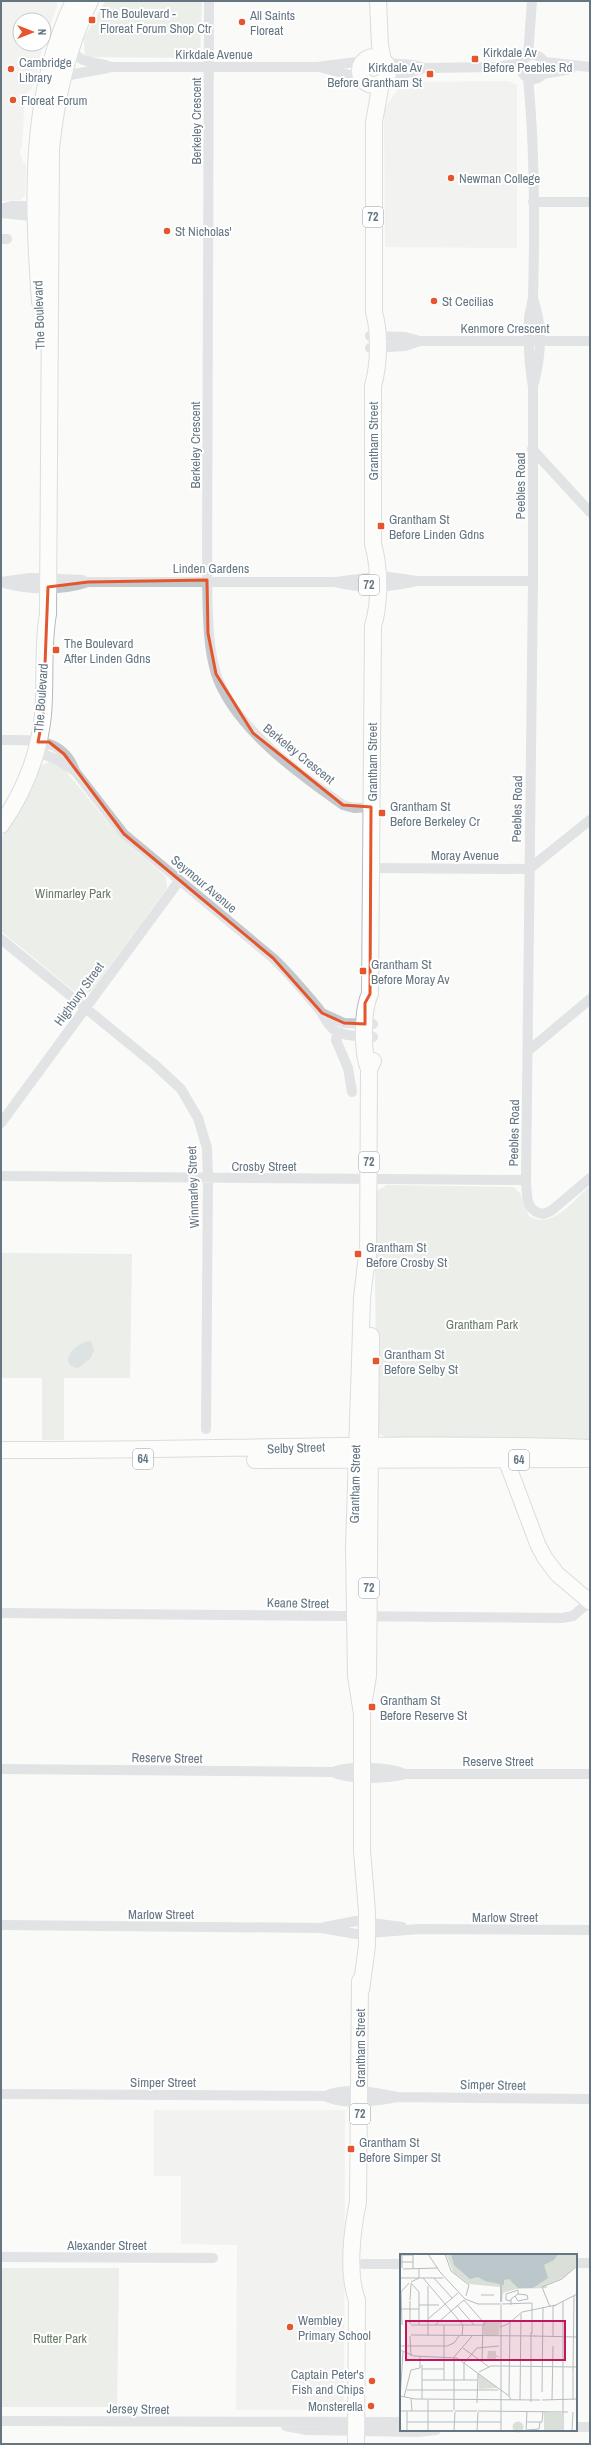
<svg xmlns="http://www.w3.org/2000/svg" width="591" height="2445" font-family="'Archivo Narrow',sans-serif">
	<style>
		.built { fill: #e8e9e9 }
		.green { fill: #dadfd7 }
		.water { fill: #bbc7cb }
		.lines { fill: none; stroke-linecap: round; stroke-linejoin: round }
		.secondary-casing { stroke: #b3babf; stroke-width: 17 }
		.primary-casing { stroke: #b5babe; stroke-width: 18 }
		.minor { stroke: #c3c8cc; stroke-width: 10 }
		.secondary { stroke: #fff; stroke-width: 15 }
		.primary { stroke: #fff; stroke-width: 16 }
		.marked { fill: none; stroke: #e4572e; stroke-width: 3; stroke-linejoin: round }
		.poi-dot { fill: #e4572e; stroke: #fff; stroke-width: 1.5 }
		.labels { text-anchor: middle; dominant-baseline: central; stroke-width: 4; stroke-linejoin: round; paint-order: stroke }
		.shield { fill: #fff; stroke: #939fa8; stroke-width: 1 }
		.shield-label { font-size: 12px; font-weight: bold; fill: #657683 }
		.poi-label { font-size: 13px; fill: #657683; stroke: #fff; text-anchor: start }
		.street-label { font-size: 13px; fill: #657683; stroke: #fff }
		.park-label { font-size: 13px; fill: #687a64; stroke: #fff }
		.inset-river { fill: none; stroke: #bbc7cb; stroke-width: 2 }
		.inset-road { fill: none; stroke: #b5bdc2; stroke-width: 1 }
		.view { fill: #c2185b; fill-opacity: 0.15; stroke: #c2185b; stroke-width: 2 }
		.inset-edge { fill: none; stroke: #657683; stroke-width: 2 }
	</style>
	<rect width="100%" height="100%" fill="#fafaf8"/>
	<!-- built -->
	<path class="built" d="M1 1H56L57 6 44 42V20H20V44H43L36 78 31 90 25 94 22 146 20 152 23 162 26 164 25 195 20 200 1 201Z
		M508 81 517 85V248L385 247 384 109 401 85 408 82Z
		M154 2110H345L344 2410H236L237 2245 181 2244V2176H154Z"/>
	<!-- green -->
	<path class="green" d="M105 1H202L200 56 195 58 85 57 84 38Z
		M52 761 64 769 121 838 166 877 167 888 92 990 86 994 74 991 1 931V838L30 792 40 766Z
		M387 1185 513 1187 520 1193 529 1216C551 1231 574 1200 590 1186L589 1444 386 1437 377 1433 374 1198 378 1190Z
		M1 1253 132 1254 130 1378H64V1440H42V1378H1Z
		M1 2268H119L117 2407H1Z"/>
	<!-- water -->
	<path class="water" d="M91 1341 94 1350 91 1358 78 1368C56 1365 75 1341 91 1341Z"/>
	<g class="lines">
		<!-- secondary casing -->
		<g class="secondary-casing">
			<path id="secondary" d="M505 1449 506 1460 538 1545 545 1558 557 1574 590 1602"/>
		</g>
		<!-- primary casing -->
		<g class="primary-casing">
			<path id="primary" d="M378 1 380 45 383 61
				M360 71a14 14 0 1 1 28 0a14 14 0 1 1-28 0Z
				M40 302C33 200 28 96 74 1
				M1 825C24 792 39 754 43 715 46 681 42 647 48 614L51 149C56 98 67 48 90 1
				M369 1069C362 1053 362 1010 370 994L373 626C380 603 380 568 373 544V386C379 365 380 333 374 312V122L381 83
				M368 1265 369 1069 373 1061
				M1 1450C197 1451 394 1441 590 1448
				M255 1460 590 1459
				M364 1700 368 1676 371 1336
				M361 1990 367 1946V1911L362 1851V1714L356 1676 354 1547 362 1298 367 1255
				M356 2444 357 2300C347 2273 352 2230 358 2202L360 1981"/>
		</g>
		<!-- minor -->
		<path class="minor" d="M209 1 207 580C208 611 207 644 216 674 234 728 299 774 343 805L354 808 371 807
			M71 47C81 67 92 59 111 67
			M521 67a12 12 0 1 1 24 0a12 12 0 1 1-24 0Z
			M528 56 532 1
			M545 62 590 67
			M385 63 414 65 424 68 497 67 522 63
			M319 67 362 78
			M543 74 571 69
			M62 78C78 71 95 72 111 67H317L364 61
			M528 78C535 150 535 224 533 297 532 304 530 311 529 318 528 341 529 364 533 387V581L526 1180C527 1195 525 1211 543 1214L551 1211 590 1178
			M384 80 424 68
			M533 202H590
			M1 209 12 206H41
			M1 213 41 217
			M1 239H7
			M533 299C543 326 541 356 534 383
			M370 336 405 337 420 341H590
			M370 348 405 346 420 341
			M532 449 590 512
			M1 582C27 590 62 591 88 582H334C363 589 388 588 417 581
			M1 582 30 578 83 580
			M336 582 382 576 417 581H533
			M1 740C31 740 63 737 75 771L124 834 273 958C290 974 304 991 319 1009 325 1017 327 1026 336 1031 346 1037 362 1036 373 1037
			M38 742 45 755 56 759 75 771
			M371 868 529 869 590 820
			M1 939 154 1064 181 1089 198 1118 207 1148 208 1178 206 1429
			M322 1013 344 1023 373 1024
			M337 1032 336 1040 348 1068 352 1092
			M528 1051 590 999
			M1 1123 179 881
			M1 1176 526 1180
			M1 1613 562 1618 573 1616 589 1602
			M1 1769 333 1772C349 1765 389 1767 405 1774
			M333 1772C348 1780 389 1779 405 1774H590
			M1 1925 322 1928 356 1934 420 1929 590 1930
			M325 1927 356 1921 402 1927
			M1 2094 325 2096C346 2087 375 2092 397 2097
			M325 2096C345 2106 376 2101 397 2097L590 2099
			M1 2257 213 2258
			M576 2263H590
			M363 2264H401
			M1 2421 401 2422
			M286 2426 307 2430 417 2432 436 2430
			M576 2427H590"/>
		<!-- secondary -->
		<use href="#secondary" class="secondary"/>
		<!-- primary -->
		<use href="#primary" class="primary"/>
	</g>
	<!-- marked area -->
	<path d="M0 0H591V2445H0ZM207 580 208 633 216 674 253 733 343 805 371 807 370 994 365 1003V1024L344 1023 322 1013 273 958 124 834 64 754 49 742H38L43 716 48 587 88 582Z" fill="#fafaf8" fill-opacity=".55" fill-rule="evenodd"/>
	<path class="marked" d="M207 580 208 633 216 674 253 733 343 805 371 807 370 994 365 1003V1024L344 1023 322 1013 273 958 124 834 64 754 49 742H38L43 716 48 587 88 582Z"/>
	<!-- markers -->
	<g class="poi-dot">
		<rect x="88" y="16" width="8" height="8" rx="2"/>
		<circle cx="242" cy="22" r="4"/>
		<rect x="471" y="55" width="8" height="8" rx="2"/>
		<circle cx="11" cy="69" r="4"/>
		<rect x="426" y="70" width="8" height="8" rx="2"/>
		<circle cx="13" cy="100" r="4"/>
		<circle cx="451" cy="178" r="4"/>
		<circle cx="167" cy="231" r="4"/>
		<circle cx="434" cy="301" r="4"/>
		<rect x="377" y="522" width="8" height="8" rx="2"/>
		<rect x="52" y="646" width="8" height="8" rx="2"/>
		<rect x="378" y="809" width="8" height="8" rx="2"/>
		<rect x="359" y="967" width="8" height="8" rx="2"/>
		<rect x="354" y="1250" width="8" height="8" rx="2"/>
		<rect x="372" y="1357" width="8" height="8" rx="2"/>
		<rect x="368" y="1703" width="8" height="8" rx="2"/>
		<rect x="347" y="2145" width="8" height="8" rx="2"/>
		<circle cx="290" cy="2327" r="4"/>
		<circle cx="372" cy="2381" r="4"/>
		<circle cx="371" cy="2406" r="4"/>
	</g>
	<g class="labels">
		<!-- shield labels -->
		<g class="shield">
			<rect x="363" y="207" width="20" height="20" rx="3"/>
			<rect x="359" y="575" width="20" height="20" rx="3"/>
			<rect x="359" y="1152" width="20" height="20" rx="3"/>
			<rect x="133" y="1449" width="20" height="20" rx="3"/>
			<rect x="509" y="1450" width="20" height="20" rx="3"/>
			<rect x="359" y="1578" width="20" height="20" rx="3"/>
			<rect x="350" y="2104" width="20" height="20" rx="3"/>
		</g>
		<g class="shield-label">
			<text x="373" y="217">72</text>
			<text x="369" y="585">72</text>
			<text x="369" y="1162">72</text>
			<text x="143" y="1459">64</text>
			<text x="519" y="1460">64</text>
			<text x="369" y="1588">72</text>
			<text x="360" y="2114">72</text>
		</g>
		<!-- poi labels -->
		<g class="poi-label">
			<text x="100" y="13">The Boulevard -<tspan x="100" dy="15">Floreat Forum Shop Ctr</tspan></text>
			<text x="250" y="15">All Saints<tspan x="250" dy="15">Floreat</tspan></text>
			<text x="483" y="52">Kirkdale Av<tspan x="483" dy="15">Before Peebles Rd</tspan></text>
			<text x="19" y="62">Cambridge<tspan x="19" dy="15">Library</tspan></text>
			<text x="422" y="67" text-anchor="end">Kirkdale Av<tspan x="422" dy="15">Before Grantham St</tspan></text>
			<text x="21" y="100">Floreat Forum</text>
			<text x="459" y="178">Newman College</text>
			<text x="175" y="231">St Nicholas'</text>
			<text x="442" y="301">St Cecilias</text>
			<text x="389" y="519">Grantham St<tspan x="389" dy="15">Before Linden Gdns</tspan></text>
			<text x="64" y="643">The Boulevard<tspan x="64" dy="15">After Linden Gdns</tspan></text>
			<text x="390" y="806">Grantham St<tspan x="390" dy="15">Before Berkeley Cr</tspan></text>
			<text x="371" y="964">Grantham St<tspan x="371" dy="15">Before Moray Av</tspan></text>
			<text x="366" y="1247">Grantham St<tspan x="366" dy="15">Before Crosby St</tspan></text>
			<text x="384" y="1354">Grantham St<tspan x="384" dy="15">Before Selby St</tspan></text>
			<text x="380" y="1700">Grantham St<tspan x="380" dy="15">Before Reserve St</tspan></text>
			<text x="359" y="2142">Grantham St<tspan x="359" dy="15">Before Simper St</tspan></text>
			<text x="298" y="2320">Wembley<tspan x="298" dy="15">Primary School</tspan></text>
			<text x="364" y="2374" text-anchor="end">Captain Peter's<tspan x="364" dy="15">Fish and Chips</tspan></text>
			<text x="363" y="2406" text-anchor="end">Monsterella</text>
		</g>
		<!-- street labels -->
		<g class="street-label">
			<text x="214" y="54">Kirkdale Avenue</text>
			<text transform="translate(196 121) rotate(-90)">Berkeley Crescent</text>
			<text transform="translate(39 315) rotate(-92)">The Boulevard</text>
			<text x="505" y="328">Kenmore Crescent</text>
			<text transform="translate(373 441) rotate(-90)">Grantham Street</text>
			<text transform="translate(195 445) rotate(-90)">Berkeley Crescent</text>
			<text transform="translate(520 486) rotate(-90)">Peebles Road</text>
			<text x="211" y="568">Linden Gardens</text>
			<text transform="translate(41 698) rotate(-86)">The Boulevard</text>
			<text transform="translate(299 754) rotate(39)">Berkeley Crescent</text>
			<text transform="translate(372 762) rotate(-90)">Grantham Street</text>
			<text transform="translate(517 809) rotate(-89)">Peebles Road</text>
			<text x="465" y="855">Moray Avenue</text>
			<text transform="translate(204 884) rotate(40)">Seymour Avenue</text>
			<text transform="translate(79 994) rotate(-54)">Highbury Street</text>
			<text transform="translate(514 1133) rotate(-89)">Peebles Road</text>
			<text x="264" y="1166">Crosby Street</text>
			<text transform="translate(193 1187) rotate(-92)">Winmarley Street</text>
			<text transform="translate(296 1448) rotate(-2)">Selby Street</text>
			<text transform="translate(355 1484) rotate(-89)">Grantham Street</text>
			<text transform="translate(298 1603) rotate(1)">Keane Street</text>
			<text transform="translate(167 1758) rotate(1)">Reserve Street</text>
			<text x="498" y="1761">Reserve Street</text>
			<text x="161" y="1914">Marlow Street</text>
			<text x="505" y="1917">Marlow Street</text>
			<text transform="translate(360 2048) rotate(-90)">Grantham Street</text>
			<text x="163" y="2082">Simper Street</text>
			<text transform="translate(493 2085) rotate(1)">Simper Street</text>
			<text x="107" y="2245">Alexander Street</text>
			<text transform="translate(138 2409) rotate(1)">Jersey Street</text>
		</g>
		<!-- park labels -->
		<g class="park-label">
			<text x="73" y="893">Winmarley Park</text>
			<text x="482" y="1324">Grantham Park</text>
			<text x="60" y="2338">Rutter Park</text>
		</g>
	</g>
	<!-- overview -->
	<g transform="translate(400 2254)">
		<rect width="177" height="177" fill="#fafaf8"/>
		<path d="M46 0H177V11L164 23 146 31 147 34 116 35 103 39 102 49 100 33 69 30 53 18ZM83 66 100 67 99 81H84ZM88 97H96V101L100 103H96V107H90L87 106ZM78 120 98 134 79 135ZM144 158 162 159V176L144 177ZM112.5 173a5.5 5.5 0 1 1 11 0a5.5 5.5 0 1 1-11 0Z" fill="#dadfd7"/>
		<path d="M51 0H158L154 6 144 11 148 24 133 34H118L109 25 104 26V31L85 27 78 23 70 25 54 11Z" fill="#bbc7cb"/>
		<path class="inset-river" d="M101 28V48"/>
		<path class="inset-road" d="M13 0V15M28 0 40 18 65 45 78 50H101M45 0 51 17 69 31 66 42M0 1H13M0 8H13M2 14V1M3 15 38 14M0 24H43M23 24 63 71 62 82M34 24 52 44M11 28 19 24V15M11 29 19 38V71M81 41H94M115 42 118 47 128 45 127 41 118 40M10 46 11 30M102 50 132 49V80M19 51H39M57 51 74 71M111 51V45L118 40V36L106 40V46L111 47M154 52 177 40M150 53 142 33 162 25 177 12M2 55H19M28 65 58 39M10 70V47M2 71 1 38 9 29M11 71H83L85 70 64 46 35 71M44 71V126M100 73 108 70 122 58 156 51M11 81 135 82M10 82 11 102M28 82V32M134 82 177 83M153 82V51M0 92H47L54 89 59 82M63 94 89 113M0 96 14 102 57 104 109 142 111 146M54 103V156M54 103 73 81M82 108 83 71M101 112 177 113M22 115H44M173 116 174 42M79 118 91 112H100M22 126H77M64 126V109L77 94 99 92M7 136H98M142 138 143 54M0 142 15 145 140 146M109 142 110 67M4 143 11 116 20 114V102M0 145 3 98M11 145 12 157M22 145V111M28 146V177M120 146 121 60M142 146 177 145M152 146 153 92M173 146V115M131 148V78M77 149 78 119M0 157H53M55 157H77M78 157 168 158M7 168H101M127 168H142L143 157M127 176 139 175 140 168M7 177V157M54 177 55 158M77 177 78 158M101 177V51M126 177 127 157M163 177V47M172 177 173 158"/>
		<path class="view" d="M6 67H165V106H6Z"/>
		<rect width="177" height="177" class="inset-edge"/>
	</g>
	<!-- border -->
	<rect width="591" height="2445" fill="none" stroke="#657683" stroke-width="4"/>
	<!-- north arrow -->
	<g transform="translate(32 32) rotate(90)"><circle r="19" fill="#ffffff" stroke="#c1c8cd"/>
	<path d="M0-3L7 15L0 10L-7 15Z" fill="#e4572e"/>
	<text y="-6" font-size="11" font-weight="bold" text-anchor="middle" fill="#657683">N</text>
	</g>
</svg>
